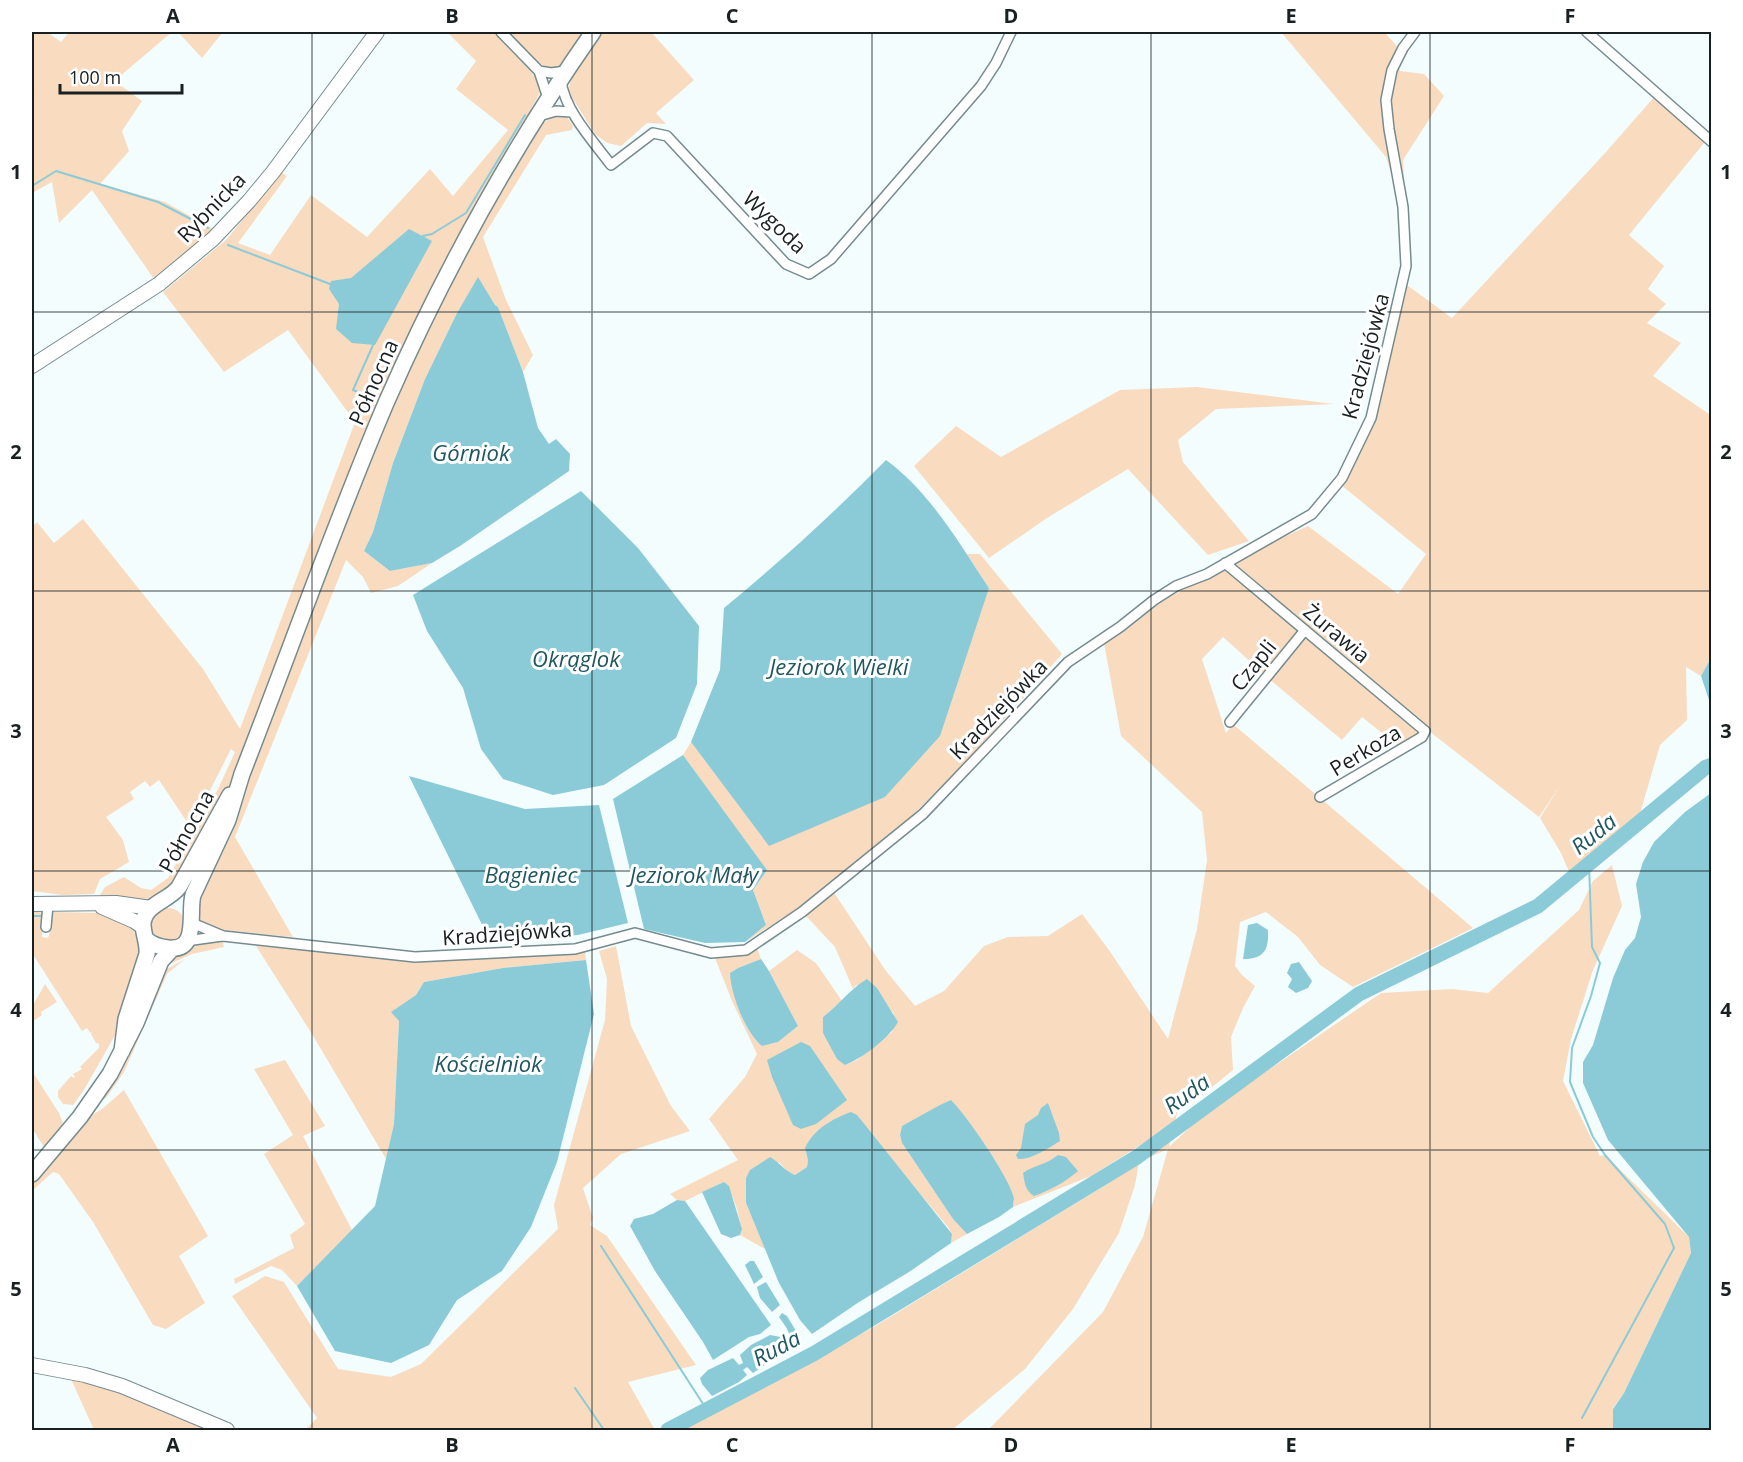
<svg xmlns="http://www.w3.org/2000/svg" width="1743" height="1462" font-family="'Open Sans',sans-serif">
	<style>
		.green { fill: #f9dbc0 }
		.water { fill: #8bcbd7 }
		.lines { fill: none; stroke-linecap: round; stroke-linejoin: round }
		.stream { stroke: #8bcbd7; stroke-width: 2 }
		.river { stroke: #8bcbd7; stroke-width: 15 }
		.street-casing { stroke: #758b8e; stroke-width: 12 }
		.secondary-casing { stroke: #758b8e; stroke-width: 16 }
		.primary-casing { stroke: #758b8e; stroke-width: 18 }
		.street { stroke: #fff; stroke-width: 9 }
		.secondary { stroke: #fff; stroke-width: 14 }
		.primary { stroke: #fff; stroke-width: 15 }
		.grid { fill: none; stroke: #182022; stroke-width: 1.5; stroke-opacity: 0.55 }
		.labels { text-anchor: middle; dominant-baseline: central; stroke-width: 6; stroke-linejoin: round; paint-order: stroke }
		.street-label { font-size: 21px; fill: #182022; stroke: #fff }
		.water-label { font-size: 22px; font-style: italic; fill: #1f565f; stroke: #fff }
		.neatline { fill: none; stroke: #182022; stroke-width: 2 }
		.grid-label { font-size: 20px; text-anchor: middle; font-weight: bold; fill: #182022 }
	</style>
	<rect width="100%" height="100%" fill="#f3fdfe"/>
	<!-- green -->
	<path class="green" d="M32 32H47L61 42 69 32H172L119 77 120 85 142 101 122 131 129 151 100 184 165 202 213 229 154 279 92 190 59 223 52 182 32 193Z
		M178 32H223L202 58Z
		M447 32H493C511 47 532 68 542 89L453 251 236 777 181 876 166 892 155 896 144 905 103 899 100 895 105 887 124 877 141 888 151 890 168 878 218 789 235 752 231 749 191 828 159 780 150 787 145 781 130 792 134 799 106 817 123 840 129 862 100 879 94 894 63 895 32 891V527L37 522 54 543 83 519 203 669 240 729 355 422 288 330 224 372 163 292 227 239 281 172 287 176 238 243 270 255 311 195 367 237 430 169 453 196 508 130 456 89 476 61Z
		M509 32H584C579 39 567 62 560 66 541 76 520 43 509 32Z
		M601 32H651L694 80 656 113 666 124 647 123 621 146 607 143 595 134 568 91 573 73Z
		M1281 32H1384L1397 46 1382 90 1383 126 1391 173 1386 157Z
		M1397 65 1400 71 1424 74 1444 96 1403 160 1404 179 1391 125 1390 92Z
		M1655 96 1704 143 1629 235 1664 266 1648 289 1666 304 1647 323 1681 343 1653 376 1712 416 1711 658 1701 676 1686 667 1687 720 1660 745 1639 817 1570 874 1561 853 1540 818 1560 786 1539 817 1434 735 1230 561 1308 526 1398 594 1426 554 1341 485 1353 468 1377 415 1407 285 1452 318 1606 152Z
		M555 116 567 117 573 126 572 130 546 135 483 237 506 300 533 355 523 372 498 307 495 305 478 278 457 313 425 379 393 463 373 532 364 551 390 571 432 563 398 586 371 593 363 577 346 560 235 837 293 937 222 930 201 922 197 913 199 897 249 773 388 409 477 230 491 209 543 123Z
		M1197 387 1334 404 1216 409 1178 440 1183 462 1249 541 1208 555 1128 469 1047 518 989 558 914 466 956 426 1001 457 1120 390Z
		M967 554H980L1062 654 973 754 908 820 803 905 745 942 766 925 753 890 766 870 683 755 691 742 769 845 989 588Z
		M1224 569 1298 630 1264 674 1223 637 1202 659 1226 733 1233 724 1473 928 1353 987 1320 965 1298 937 1266 912 1240 922 1235 966 1242 975 1255 986 1243 1008 1231 1037 1233 1070 1201 1096 1178 1109 1169 1147 1204 1114 1381 993 1452 989 1488 993 1579 910 1593 881 1612 865 1622 906 1593 970 1571 1039 1563 1081 1600 1156 1605 1155 1689 1237 1691 1253 1624 1393 1613 1408V1430H988L1103 1312 1143 1237 1168 1149 1139 1162 1135 1185 1119 1233 1073 1309 1025 1369 952 1430H677L872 1328 1104 1186 1139 1162 1147 1141 1091 1176 1013 1207 1014 1198 921 1117 902 1126 900 1135 902 1143 953 1219 967 1234 951 1243 952 1234 948 1227 900 1170 870 1131 841 1116C826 1125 813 1132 805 1148L808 1160 807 1167 795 1175 787 1171 779 1162 746 1203 765 1249 740 1235C744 1224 732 1190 724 1182L685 1201 677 1200 670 1194 738 1160 709 1119 745 1077 757 1054 732 1001 715 958C729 957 745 956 757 948L761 959 738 968 731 973C731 995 745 1032 762 1046L778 1042 798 1026 769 971 797 950 816 963 842 1001 823 1017 845 1065 857 1060 892 1032 894 1014 885 1002 856 985 853 989 835 947 806 916 833 891 886 971 915 1006 944 991 984 946 1008 937 1048 936 1082 914 1109 950 1168 1039 1197 929 1207 860 1202 812 1121 736 1104 643 1163 600Z
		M1307 636 1418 731 1420 735 1398 746 1362 717 1342 740 1269 679Z
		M151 925a17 17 0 1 1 34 0a17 17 0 1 1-34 0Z
		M32 911 44 913 42 937 47 938 49 936 52 912 99 913 133 927 140 953 119 1028 84 1090 73 1105 63 1104 58 1097V1091L71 1076 74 1078 75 1077 73 1074 82 1069 80 1067 99 1048V1044L96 1043 91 1034 92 1032 90 1033 87 1028 82 1031 32 953Z
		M222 940 224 947 192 954 163 967C182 948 195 944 222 940Z
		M256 946 475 958 572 954 585 950 586 960 503 968 424 982 416 995 392 1012 399 1021 394 1124 386 1159 312 1034Z
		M616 946 631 1026 671 1106 690 1131 621 1154 583 1188 593 1218 590 1225 607 1236 696 1365 628 1382 655 1430H305L317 1418 232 1296 265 1276 284 1282 338 1369 391 1377 421 1364 558 1229 554 1205 605 1020 607 979 599 951Z
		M185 959 167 974 124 1072 106 1098 100 1101 116 1077 165 970Z
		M45 984 57 1002 41 1012 42 1015 32 1022V1007Z
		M285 1060 325 1126 303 1136 352 1230 297 1286 282 1270 271 1266 235 1284 234 1279 294 1248 290 1235 305 1224 264 1154 293 1135 254 1069Z
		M32 1071 59 1113 63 1123 44 1147 32 1128Z
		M124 1090 208 1236 179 1256 205 1303 166 1329 153 1325 93 1222 59 1174 53 1172 32 1191V1181L89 1117 102 1109Z
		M71 1379 117 1390 212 1430H94Z"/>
	<!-- water -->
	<path class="water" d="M409 229 432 241 375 345 352 343 336 329 339 304 329 289 331 281 351 278Z
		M478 277 495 305 498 307 523 372 538 428 549 444 556 439 570 454 569 471 460 546 432 563 390 571 364 551 373 532 393 463 425 379 457 313Z
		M886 460C930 492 959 543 989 588L940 736 885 797 769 846 691 742 720 670 724 608C781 561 835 512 886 460Z
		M581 491 638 548 699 626 697 684 676 738 604 785 553 795 503 779 481 749 463 688 427 631 413 595Z
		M1711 658V706L1701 676Z
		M683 755 767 870 753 890 766 925 745 942 705 943 644 929 613 799Z
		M409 776 525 809 599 805 628 923 578 935 491 943Z
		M1711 793V1430H1613V1409L1624 1393 1691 1253 1689 1237 1608 1140 1583 1083V1062L1593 1045 1613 978 1625 950 1635 938 1641 917 1636 884 1643 862 1654 842 1685 812Z
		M1257 923 1268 930C1269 950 1264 959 1243 959L1248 925Z
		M761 959 769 971 798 1026 778 1042 762 1046C745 1032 731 995 730 973L738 968Z
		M586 960 594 1014 557 1162 531 1227 502 1271 457 1300 429 1345 391 1363 335 1351 297 1286 375 1206 394 1124 399 1021 391 1012 416 995 424 982 503 968Z
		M1299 962 1312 981 1308 988 1296 993 1288 987 1292 979 1287 973 1291 964Z
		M867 979 877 988 898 1022C889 1038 863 1058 845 1065L837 1059 823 1033V1017C839 1005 850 989 867 979Z
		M801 1042 810 1046 847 1100 816 1124 801 1129 793 1125 772 1077 767 1060Z
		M951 1100C967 1116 1009 1177 1014 1198 1014 1199 1013 1206 1013 1207L999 1217 967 1234 953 1219 902 1143 900 1135 902 1126 940 1105Z
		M1048 1103 1059 1133 1060 1141C1048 1148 1032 1160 1018 1159L1016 1155 1021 1148 1025 1124 1038 1115 1041 1108Z
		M851 1112 857 1115 870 1131 952 1234 951 1243 909 1272 859 1302 812 1334 800 1320 779 1283 746 1203V1178L750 1170 770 1157C780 1163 785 1171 795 1175L807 1167 808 1160 805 1148C814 1129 832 1119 851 1112Z
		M1058 1155 1066 1157 1078 1171C1065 1182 1051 1190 1034 1196 1025 1190 1025 1184 1023 1173 1034 1165 1046 1165 1058 1155Z
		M724 1182 729 1186 742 1229 740 1235 731 1238 721 1234 702 1192Z
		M677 1200 685 1201 771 1325 760 1334 749 1337 713 1360 703 1342 655 1271 630 1226 634 1219 653 1214Z
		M750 1261H754L763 1277 754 1284 745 1265Z
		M766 1282 780 1305 772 1312 760 1298 757 1287Z
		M782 1313 787 1316 802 1341 794 1344 786 1327 779 1317Z
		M770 1335 781 1337 789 1349 753 1373 747 1367 743 1370 747 1375 739 1382 712 1396 702 1384 700 1378 708 1370 733 1358 739 1365 743 1363 740 1355 751 1345Z"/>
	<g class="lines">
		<!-- stream -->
		<path class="stream" d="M32 186 56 171 158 202 208 228
			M423 236 432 234 466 213 525 115
			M228 245 330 284
			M373 345 353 390 374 399
			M32 916H42
			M601 1246 707 1410
			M575 1388 604 1430
			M1582 1418 1674 1248 1665 1224 1605 1155 1593 1137 1570 1082 1572 1048 1591 996 1600 963 1592 947 1589 865"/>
		<!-- river -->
		<path class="river" d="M668 1430 815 1353 1137 1157 1359 994 1538 906 1706 767 1712 765"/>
		<!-- street casing -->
		<g class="street-casing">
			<path id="street" d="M501 32 539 71 548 98
				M1587 32 1712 142
				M539 71 551 73 566 71
				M561 81C565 111 593 141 611 165L653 133 667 136 786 264 809 274 831 259 981 86 996 63 1011 32
				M539 116 556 111 571 112
				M1225 563 1425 731 1422 737 1320 797
				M1230 722 1305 630
				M192 923 223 936 415 957 575 949 635 933 711 953 746 950 802 912 923 814 1068 662 1120 627 1154 600 1176 586 1207 574 1312 514 1342 478 1371 418 1406 266 1403 207 1389 129 1386 100 1392 70 1403 48 1415 32
				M46 927 48 905
				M186 941 222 936"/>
		</g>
		<!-- secondary casing -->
		<g class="secondary-casing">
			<path id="secondary" d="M32 366 159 284 213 239 249 201 273 172 377 32
				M32 904 116 903 151 908
				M102 907 134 921 143 927
				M32 1365 85 1375 122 1386 227 1430"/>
		</g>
		<!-- primary casing -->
		<g class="primary-casing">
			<path id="primary" d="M146 939C152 945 160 947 168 948 200 952 188 912 193 895L228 820 242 774C290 651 334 525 386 403 443 273 512 148 593 32
				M122 1051 126 1019 147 954C148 943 143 934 143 924 144 904 169 901 179 887L230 795
				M32 1174 80 1117 110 1074 136 1023 161 961 173 948"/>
		</g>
		<!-- street -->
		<use href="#street" class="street"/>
		<!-- secondary -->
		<use href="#secondary" class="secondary"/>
		<!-- primary -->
		<use href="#primary" class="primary"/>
	</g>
	<!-- grid -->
	<path class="grid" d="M312 32V1430M592 32V1430M872 32V1430M1151 32V1430M1430 32V1430M32 312H1712M32 591H1712M32 871H1712M32 1150H1712"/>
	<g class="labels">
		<!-- street labels -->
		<g class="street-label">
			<text transform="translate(211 207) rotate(-46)">Rybnicka</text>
			<text transform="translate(775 222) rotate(44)">Wygoda</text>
			<text transform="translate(1365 356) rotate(-75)">Kradziejówka</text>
			<text transform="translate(373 382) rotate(-66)">Północna</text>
			<text transform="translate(1337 633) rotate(40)">Żurawia</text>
			<text transform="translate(1253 665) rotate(-51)">Czapli</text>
			<text transform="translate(998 709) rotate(-46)">Kradziejówka</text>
			<text transform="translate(1365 750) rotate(-31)">Perkoza</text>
			<text transform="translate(186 831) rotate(-61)">Północna</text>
			<text transform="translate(507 933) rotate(-4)">Kradziejówka</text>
		</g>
		<!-- water labels -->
		<g class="water-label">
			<text x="471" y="452">Górniok</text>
			<text x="576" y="658">Okrąglok</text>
			<text x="839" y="666">Jeziorok Wielki</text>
			<text transform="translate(1593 833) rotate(-39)">Ruda</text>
			<text x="531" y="874">Bagieniec</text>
			<text x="694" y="874">Jeziorok Mały</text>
			<text x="488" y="1063">Kościelniok</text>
			<text transform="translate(1186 1093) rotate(-36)">Ruda</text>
			<text transform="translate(776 1347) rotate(-28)">Ruda</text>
		</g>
	</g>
	<!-- border -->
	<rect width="1743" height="1462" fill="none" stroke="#ffffff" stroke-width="66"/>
	<!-- scale -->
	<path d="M60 84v9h122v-9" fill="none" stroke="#182022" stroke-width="3"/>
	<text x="69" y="84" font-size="18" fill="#182022" stroke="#ffffff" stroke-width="4.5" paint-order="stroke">100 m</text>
	<rect x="33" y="33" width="1677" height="1396" class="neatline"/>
	<g class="grid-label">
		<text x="173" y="23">A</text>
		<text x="452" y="23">B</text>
		<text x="732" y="23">C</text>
		<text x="1011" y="23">D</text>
		<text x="1291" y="23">E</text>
		<text x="1570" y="23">F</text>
		<text x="16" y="179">1</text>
		<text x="1726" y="179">1</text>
		<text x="16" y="459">2</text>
		<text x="1726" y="459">2</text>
		<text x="16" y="738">3</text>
		<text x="1726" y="738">3</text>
		<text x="16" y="1017">4</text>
		<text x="1726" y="1017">4</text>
		<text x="16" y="1296">5</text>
		<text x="1726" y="1296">5</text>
		<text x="173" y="1452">A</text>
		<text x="452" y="1452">B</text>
		<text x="732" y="1452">C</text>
		<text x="1011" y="1452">D</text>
		<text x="1291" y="1452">E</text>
		<text x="1570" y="1452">F</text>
	</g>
</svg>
